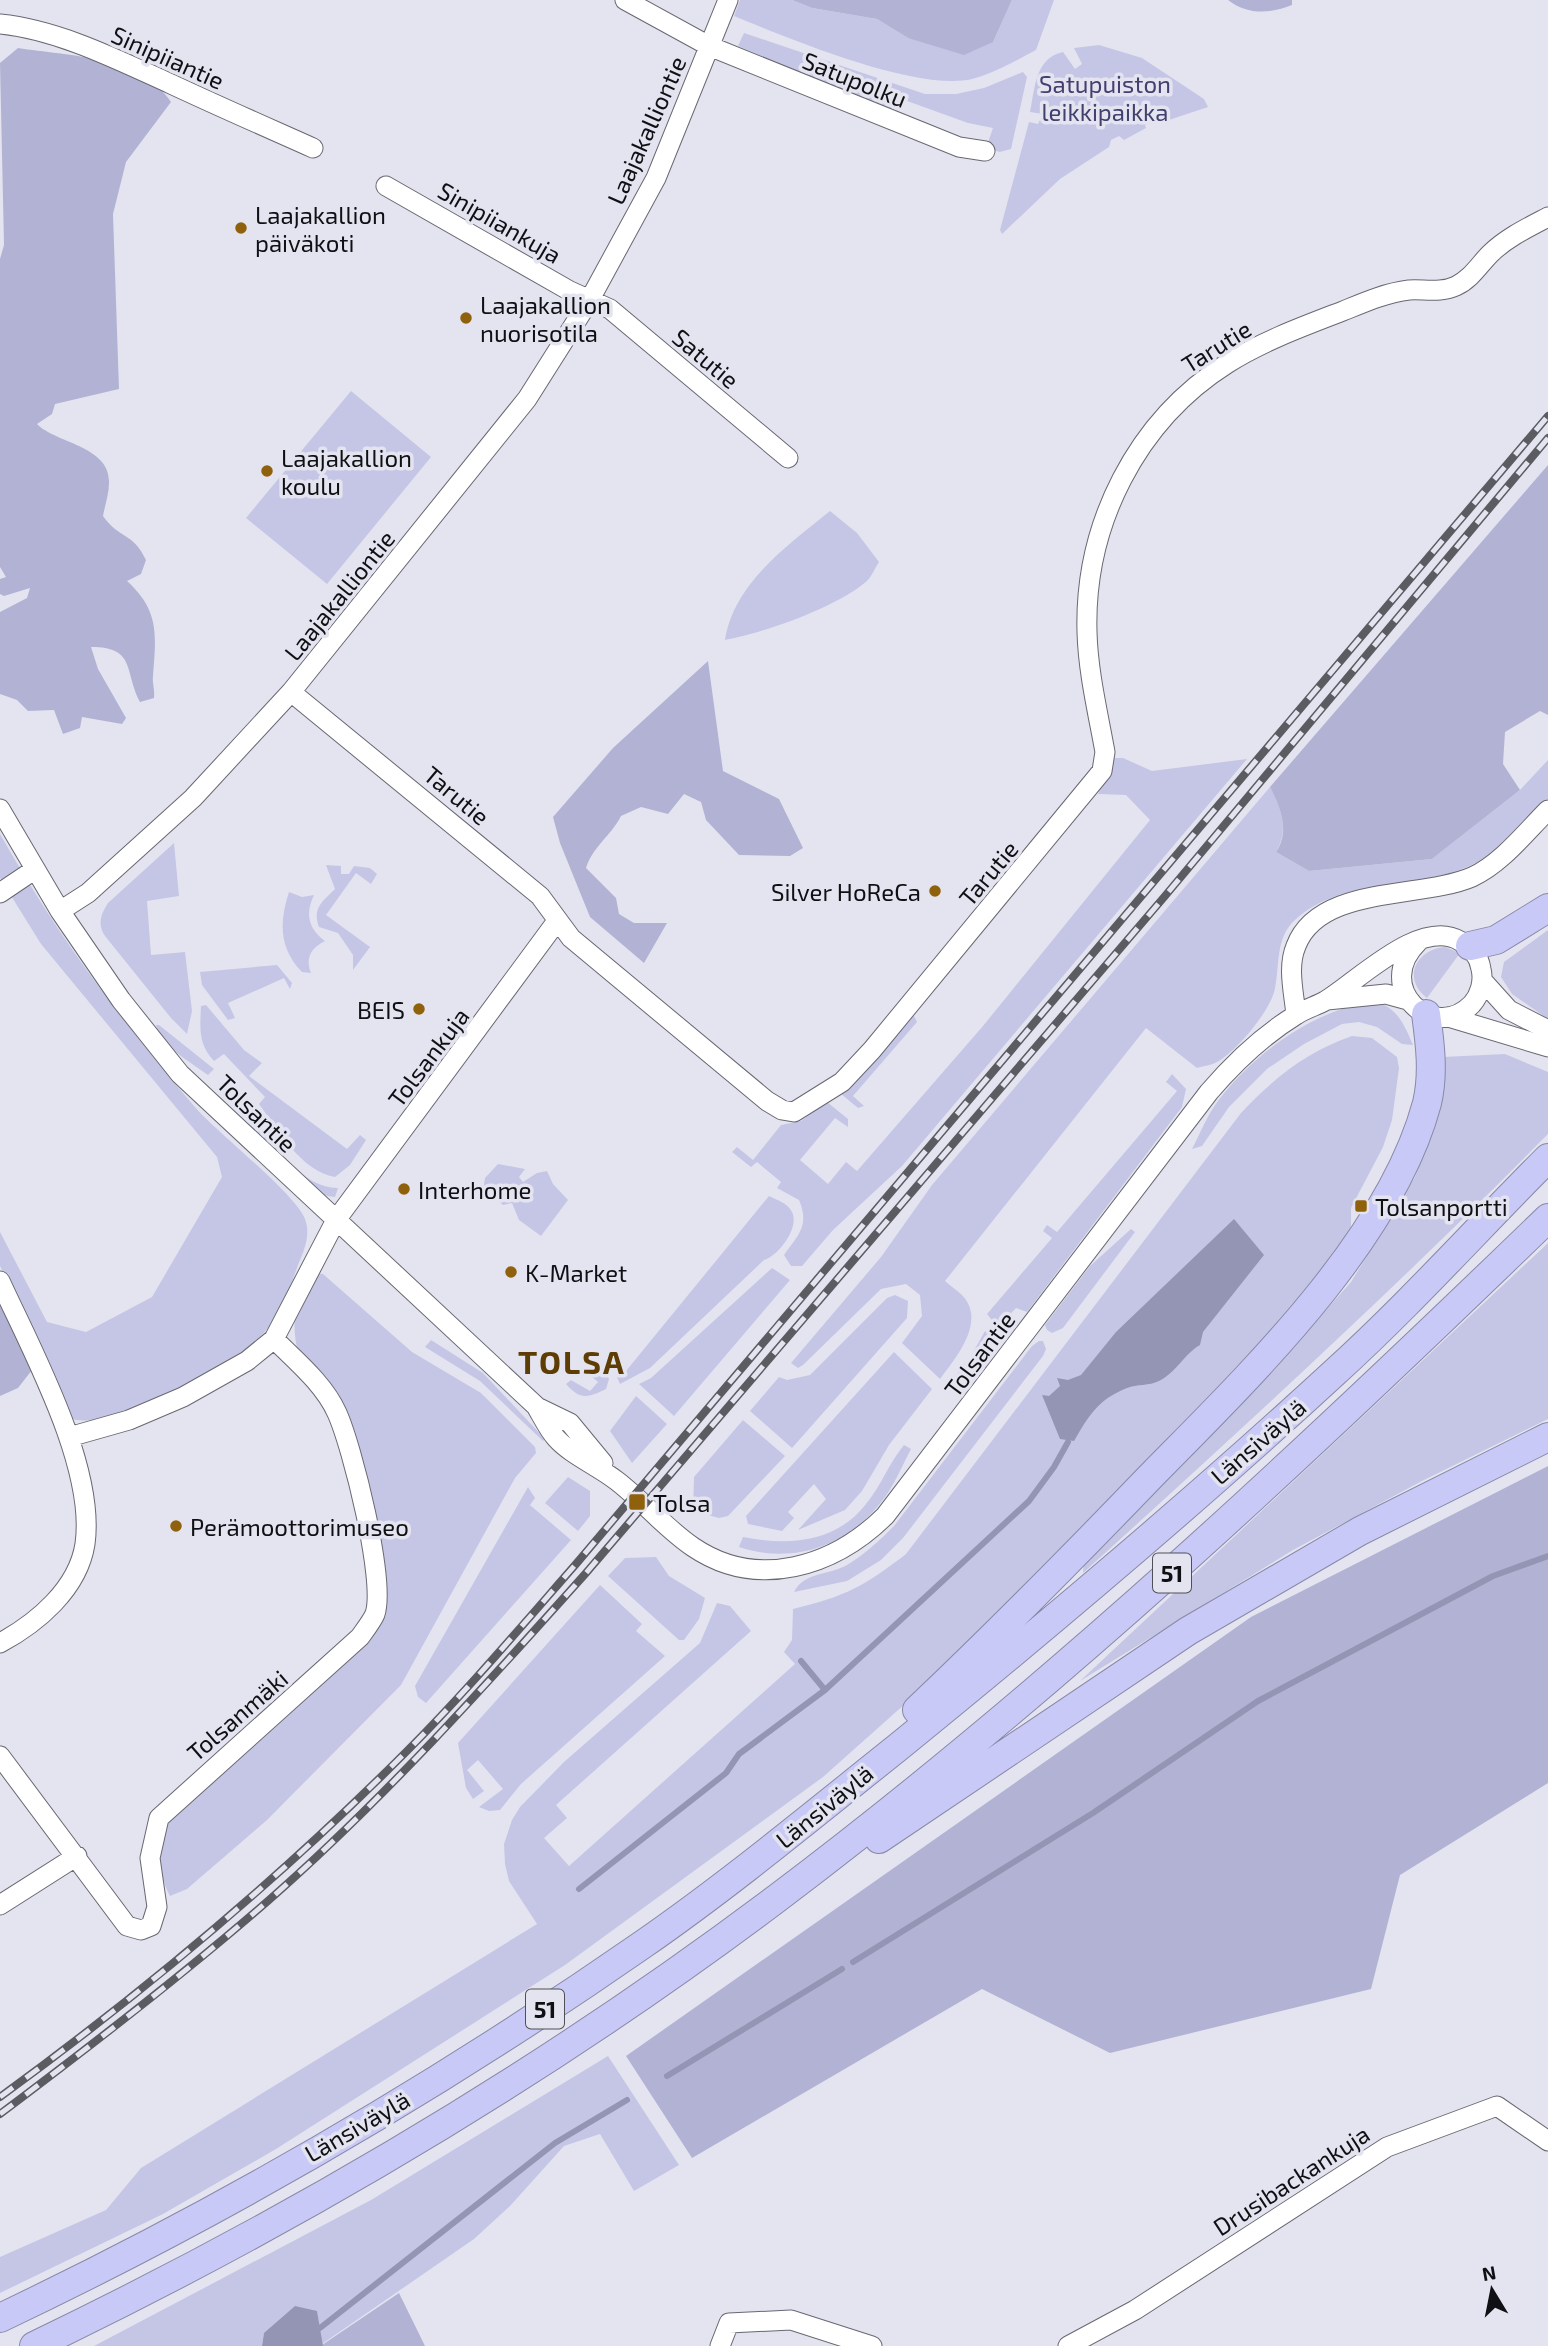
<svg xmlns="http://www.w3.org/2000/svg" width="1548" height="2346" font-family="'Exo 2',sans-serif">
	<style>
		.green { fill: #c5c6e5 }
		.forest { fill: #b2b3d4 }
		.water { fill: #9494b4 }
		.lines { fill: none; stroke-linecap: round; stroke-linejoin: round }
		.stream { stroke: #9494b4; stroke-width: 6 }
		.minor-casing { stroke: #686872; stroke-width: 21 }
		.highway-casing { stroke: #8888a7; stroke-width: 30 }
		.minor { stroke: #fff; stroke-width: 19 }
		.highway { stroke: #c9c9f7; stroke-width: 28 }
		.rail-casing { stroke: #5b5c62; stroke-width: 8 }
		.rail { stroke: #e4e4f0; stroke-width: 5; stroke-dasharray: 16; stroke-linecap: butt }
		.poi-dot { fill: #90610d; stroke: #e4e4f0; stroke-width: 2.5 }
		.labels { text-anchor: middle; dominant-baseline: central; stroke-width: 7; stroke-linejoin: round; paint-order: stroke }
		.shield { fill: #e4e4f0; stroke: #4f5055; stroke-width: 2 }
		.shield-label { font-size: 23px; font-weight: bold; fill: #0f1013 }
		.street-label { font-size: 24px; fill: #0f1013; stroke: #e4e4f0 }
		.park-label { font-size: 24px; fill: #42406e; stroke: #e4e4f0 }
		.poi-label { font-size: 24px; fill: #0f1013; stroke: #e4e4f0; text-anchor: start }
		.district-label { font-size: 32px; font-weight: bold; letter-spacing: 2px; fill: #5d3d03; stroke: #e4e4f0 }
	</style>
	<rect width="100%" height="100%" fill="#e4e4f0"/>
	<!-- green -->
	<path class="green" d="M740 0H792L812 8 877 19 908 38 993 42 1012 0H1054L1036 50C1015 61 995 73 972 79 917 92 788 38 734 16Z
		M744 33 925 94H956L984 88 1023 72 1027 77 1011 149 1000 152 986 148 993 128 968 123 896 97 890 111 738 46Z
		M1099 45 1142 58 1204 99 1208 107 1157 124 1156 121 1145 125 1146 128 1124 140 1119 136 1111 140 1109 147 1060 179 1002 234 1000 230 1029 122 1038 124 1043 114 1030 112C1035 88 1035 58 1063 52L1075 69 1082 64 1074 48Z
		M351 391 431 457 327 584 246 518Z
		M830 511 857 533 879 562C875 568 872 576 867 581 837 607 764 633 725 640 734 583 788 545 830 511Z
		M1114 758H1123L1152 771 1247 759 902 1166 833 1230 802 1266H791L784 1255C798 1235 810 1226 799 1200L777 1188 781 1182 757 1162 751 1167 732 1152 737 1147 753 1160 781 1125 801 1121 827 1102 848 1119V1127L835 1118 800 1160 828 1184 846 1162 857 1171 983 1026 1150 820 1126 795 1098 794Z
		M1548 760V799C1523 824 1500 854 1467 867 1412 890 1344 877 1296 919 1275 937 1280 965 1275 988 1272 1009 1236 1052 1217 1062 1212 1065 1203 1066 1197 1068L1146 1028 945 1281C950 1286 957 1290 962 1295 987 1321 956 1358 940 1379L902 1343 922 1316 920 1295 906 1284 881 1289 803 1365 798 1368 791 1363 881 1257 932 1185 1270 787C1282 809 1289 830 1276 852L1309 871 1432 859 1520 790Z
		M0 834C55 932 121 1021 194 1106 216 1132 296 1194 305 1219 311 1236 304 1250 298 1265 291 1284 284 1307 272 1323 251 1353 212 1369 182 1387 159 1400 91 1431 68 1417L46 1359 0 1266V1232L47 1322 86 1332 152 1297 222 1177 217 1157 41 944 0 878Z
		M174 843 179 896 147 901 151 955 185 952 192 1011 187 1034 171 1018 105 936C97 924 101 914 108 903Z
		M326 865 341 866V874H349L354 866 370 868 377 874 371 884 356 873 326 915 370 947 353 970V955L338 933 319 927C312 908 322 902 335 889Z
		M289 892 302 897 314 895C305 914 308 928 325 941 311 948 305 958 311 973L302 972C279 948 279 923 289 892Z
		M1548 930V1019L1512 994 1501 977 1504 962Z
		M1445 947 1460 953 1427 998C1401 978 1417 949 1445 947Z
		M277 965 292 983 290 989 284 978 228 1003 235 1018 228 1020 202 985 200 972Z
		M1374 1001C1397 1007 1404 1024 1413 1045L1402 1044 1377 1027 1359 1022 1342 1024 1304 1044 1267 1069 1229 1107 1202 1146 1192 1149C1200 1134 1207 1115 1218 1101 1254 1053 1314 1010 1374 1001Z
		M206 1005 244 1050 262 1063 249 1076 347 1149 360 1135 366 1140 350 1165 335 1177C301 1171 278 1130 259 1104L265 1097 224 1054 214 1061C198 1044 200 1029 201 1006Z
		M913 1014 917 1022 853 1096 864 1106 858 1108 840 1093Z
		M156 1025H159L214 1069 208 1075C192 1063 159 1045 156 1025Z
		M1352 1036 1372 1038 1397 1057 1399 1068 1392 1120 1383 1147 1351 1208V1230L1311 1289 980 1637 823 1777 565 1965 276 2149 163 2214 0 2293V2257L106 2210 141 2168 537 1924 509 1881 505 1864 504 1844 512 1820 520 1807 564 1762 700 1643 717 1603 730 1606 751 1631 556 1805 567 1818 544 1838 569 1866 795 1664 784 1652 792 1640 793 1609C846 1596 863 1587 906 1554L1241 1113C1274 1078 1306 1052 1352 1036Z
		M1505 1054 1548 1072V1134C1398 1286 1241 1430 1083 1573L1084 1560 1240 1406 1351 1282 1415 1177 1443 1093V1057Z
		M1172 1074 1186 1089 1182 1107 1027 1312 1016 1308 1002 1323 995 1324 987 1314 1052 1238 1043 1231 1047 1225 1057 1232 1177 1091 1166 1082Z
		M248 1106C270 1136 297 1188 338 1188L335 1197C300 1196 261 1138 242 1112Z
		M498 1164 525 1169 519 1177 523 1182 537 1173 547 1171 553 1184 568 1200 541 1236 519 1220 512 1203 503 1205 487 1191H483L485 1178Z
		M769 1196C777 1200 788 1203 792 1212 800 1228 778 1256 764 1260L650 1368 620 1384 609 1359 626 1371Z
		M1131 1229 1135 1232 1063 1328 1052 1333 1047 1330 1045 1325 1090 1266Z
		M1548 1243V1419L1422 1481 1293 1550 1080 1681Z
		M772 1268 790 1280 674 1416 639 1384 651 1378Z
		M314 1273 323 1274 412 1352 481 1393 535 1447 536 1453 515 1478 401 1685 267 1820 187 1889 170 1896C157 1871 158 1848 165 1822L380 1619 356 1459 298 1352C289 1315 299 1305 314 1273Z
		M895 1295 908 1301 907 1318 792 1448 750 1411 779 1377 787 1380 810 1375 887 1298Z
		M985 1331 1003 1341 956 1388 950 1383 971 1356Z
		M431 1340 483 1373 545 1439 543 1441 480 1381 425 1347Z
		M1039 1341H1043L1046 1349 1043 1356 903 1538 881 1560 847 1581 794 1592C804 1572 829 1575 847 1565 865 1554 879 1541 894 1526L1032 1346Z
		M894 1352 932 1389 889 1445 862 1491 845 1510 798 1530 826 1499 814 1484 788 1512 794 1518 782 1531 748 1524 746 1516Z
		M602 1365 609 1379 606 1389C588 1398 580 1400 566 1384L571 1380 590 1391 598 1382 586 1372Z
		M636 1396 667 1424 632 1463 610 1431Z
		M743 1420 785 1456 728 1516 719 1518 693 1511 694 1477Z
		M904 1445 911 1449C902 1466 894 1486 882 1501 847 1546 794 1565 739 1547L743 1537C788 1546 836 1543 866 1504 881 1486 889 1463 904 1445Z
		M568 1477 590 1491V1516L578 1531 545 1503Z
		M528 1487 535 1498 530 1505 571 1540 426 1703 418 1697 415 1686Z
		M656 1557 669 1576 705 1598 699 1619 684 1640H679L608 1576 625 1558Z
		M600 1585 642 1624 636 1631 665 1656 521 1784 500 1810 489 1811 479 1807 503 1789 478 1760 467 1770 484 1791 473 1799 466 1788 458 1743Z
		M608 2056 679 2165 634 2191 600 2134 564 2146 510 2206 474 2239 322 2344 317 2312 264 2333 262 2346H94L371 2200Z"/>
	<!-- forest -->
	<path class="forest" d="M792 0H1012L993 42 964 55 908 38 877 19 812 8Z
		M1228 0H1292V5C1270 14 1247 15 1228 0Z
		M18 48C68 56 142 56 171 102L126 162 113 214 119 389 55 404 52 414 37 424C55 443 111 446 109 483 109 494 105 505 103 516 119 539 133 532 146 560L141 574 127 581C160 611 156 635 153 676 152 683 155 690 154 698L140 702C124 671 136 647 91 647L98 669 126 718 122 724 82 717 80 728 63 734 54 710 28 711 17 700 0 694V612L27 598 30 588 4 596 0 594V579L6 577 0 567V259L4 245 0 63Z
		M1548 465V715L1540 711 1505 732 1503 764 1520 790 1432 859 1309 871 1276 852C1290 831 1281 808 1270 787Z
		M708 661 723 771 779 799 803 848 790 856 739 855 706 820 701 802 684 794 668 814 641 807 621 816C611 836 593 846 586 868L616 898 619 914 634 923H667L644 963 590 917 560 843 553 817 613 748Z
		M0 1300 32 1370 18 1388 0 1396Z
		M1548 1466V1783L1400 1875 1371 1989 1110 2053 982 1989 692 2158 626 2056 1251 1617Z
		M399 2293 425 2346H323L322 2345Z"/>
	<!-- water -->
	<path class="water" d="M1234 1219 1264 1255 1203 1332 1200 1345C1184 1354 1177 1372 1159 1381 1149 1386 1137 1384 1127 1388 1097 1400 1089 1416 1074 1441L1060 1439 1042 1395 1049 1396 1060 1386 1057 1378 1068 1380 1081 1375 1116 1332Z
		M295 2306 317 2311 323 2346H262L264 2333Z"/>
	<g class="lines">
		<!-- stream -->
		<path class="stream" d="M801 1661 825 1690
			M579 1889 726 1773 739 1754 825 1690 1029 1501 1054 1467 1068 1442
			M853 1962 1093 1813 1258 1701 1493 1576 1548 1556
			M667 2076 842 1969
			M320 2328 555 2143 627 2100"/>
		<!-- minor casing -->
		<g class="minor-casing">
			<path id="minor" d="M625 0 709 46 959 147 985 151
				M0 24C59 30 118 60 171 84 218 106 266 127 313 148
				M386 186 570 291 610 309 788 458
				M291 692 540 896 571 938 767 1101 782 1110 794 1112 842 1082 872 1050 1102 771 1105 752C1098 713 1088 672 1087 632 1084 525 1136 421 1228 363 1263 341 1304 326 1343 311 1365 302 1385 293 1409 290 1424 289 1441 293 1456 286 1471 279 1479 265 1490 254 1506 238 1529 227 1548 217
				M0 809 60 911 121 1000 180 1074 536 1406C542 1416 548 1429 556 1438 571 1455 598 1466 617 1481 643 1501 665 1528 693 1547 758 1591 834 1566 885 1516L1209 1092C1233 1064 1265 1034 1296 1015 1305 1009 1316 1006 1325 1001 1357 982 1420 917 1460 941 1472 947 1479 956 1481 969 1484 981 1480 995 1472 1004 1433 1044 1372 987 1418 942
				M0 893 34 870
				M60 911 88 893 193 798 291 692 527 399 589 301 656 178 728 0
				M1482 980 1509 1010 1548 1030
				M1327 1000 1386 994 1408 1000
				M1296 1015C1294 993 1287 967 1296 946 1319 885 1421 899 1472 877 1501 864 1526 832 1548 810
				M1448 1017 1548 1047
				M0 1281C32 1351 96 1467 85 1544 78 1589 37 1623 0 1643
				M537 1407 570 1423 603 1463
				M69 1437 129 1420 183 1397 247 1361 274 1339 336 1220 557 921
				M0 1756 127 1926 141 1930 151 1926 157 1907 150 1858 159 1818 360 1637C365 1630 372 1621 375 1614 386 1581 352 1446 337 1413 324 1384 296 1361 274 1339
				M0 1905 77 1856
				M720 2346 729 2323 791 2320 872 2346
				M1068 2346 1135 2310 1387 2147 1497 2106 1548 2141"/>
		</g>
		<!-- highway casing -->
		<g class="highway-casing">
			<path id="highway" d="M1470 946 1496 940 1548 908
				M917 1710C996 1635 1073 1557 1149 1478 1247 1378 1390 1242 1427 1103 1434 1074 1430 1043 1426 1014
				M879 1839 1188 1631 1360 1531 1548 1437
				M0 2318C223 2212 439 2086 642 1945 730 1884 813 1815 897 1748 1046 1627 1193 1503 1334 1373 1409 1305 1477 1229 1548 1158
				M34 2346C294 2221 546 2072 776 1899 1051 1692 1301 1457 1548 1218"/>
		</g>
		<!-- minor -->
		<use href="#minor" class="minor"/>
		<!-- highway -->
		<use href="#highway" class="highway"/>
		<!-- rail casing -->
		<g class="rail-casing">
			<path id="rail" d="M0 2097C144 1992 279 1879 405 1753 465 1693 520 1628 576 1564L1548 416
				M0 2114C92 2045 183 1975 269 1900 384 1799 485 1686 586 1573L1165 896 1548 438"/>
		</g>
		<!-- rail -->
		<use href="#rail" class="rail"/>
	</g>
	<!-- markers -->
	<g class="poi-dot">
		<circle cx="241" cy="228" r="7"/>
		<circle cx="466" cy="318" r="7"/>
		<circle cx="267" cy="471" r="7"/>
		<circle cx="935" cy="891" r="7"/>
		<circle cx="419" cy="1009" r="7"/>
		<circle cx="404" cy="1189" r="7"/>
		<rect x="1354" y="1199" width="14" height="14" rx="3.5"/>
		<circle cx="511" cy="1272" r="7"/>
		<rect x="628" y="1493" width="18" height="18" rx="3.5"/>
		<circle cx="176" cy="1526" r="7"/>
	</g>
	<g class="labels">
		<!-- shield labels -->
		<g class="shield">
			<rect x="1153" y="1553.5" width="38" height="39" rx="5"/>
			<rect x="526" y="1989.5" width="38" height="39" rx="5"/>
		</g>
		<g class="shield-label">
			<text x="1172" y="1573">51</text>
			<text x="545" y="2009">51</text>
		</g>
		<!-- street labels -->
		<g class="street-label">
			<text transform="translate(168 57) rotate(24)">Sinipiiantie</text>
			<text transform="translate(855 79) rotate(22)">Satupolku</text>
			<text transform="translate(646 130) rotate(-66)">Laajakalliontie</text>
			<text transform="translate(500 222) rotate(30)">Sinipiiankuja</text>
			<text transform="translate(1216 346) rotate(-32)">Tarutie</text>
			<text transform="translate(706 358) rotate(40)">Satutie</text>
			<text transform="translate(339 595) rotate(-51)">Laajakalliontie</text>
			<text transform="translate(457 795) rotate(40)">Tarutie</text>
			<text transform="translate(988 873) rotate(-50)">Tarutie</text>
			<text transform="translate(428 1057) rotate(-53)">Tolsankuja</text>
			<text transform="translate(257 1113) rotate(44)">Tolsantie</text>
			<text transform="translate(979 1354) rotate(-53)">Tolsantie</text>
			<text transform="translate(1258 1441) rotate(-41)">Länsiväylä</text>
			<text transform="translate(237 1715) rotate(-41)">Tolsanmäki</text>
			<text transform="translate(824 1806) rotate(-39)">Länsiväylä</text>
			<text transform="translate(357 2126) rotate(-30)">Länsiväylä</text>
			<text transform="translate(1291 2180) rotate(-33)">Drusibackankuja</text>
		</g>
		<!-- park labels -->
		<g class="park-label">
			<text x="1105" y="83">Satupuiston<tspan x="1105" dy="28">leikkipaikka</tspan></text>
		</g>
		<!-- poi labels -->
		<g class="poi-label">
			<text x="255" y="214">Laajakallion<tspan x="255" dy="28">päiväkoti</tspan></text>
			<text x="480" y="304">Laajakallion<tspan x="480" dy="28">nuorisotila</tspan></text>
			<text x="281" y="457">Laajakallion<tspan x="281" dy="28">koulu</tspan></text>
			<text x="921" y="891" text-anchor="end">Silver HoReCa</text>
			<text x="405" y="1009" text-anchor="end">BEIS</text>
			<text x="418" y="1189">Interhome</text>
			<text x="1375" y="1206">Tolsanportti</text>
			<text x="525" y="1272">K-Market</text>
			<text x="653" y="1502">Tolsa</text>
			<text x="190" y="1526">Perämoottorimuseo</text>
		</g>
		<!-- district labels -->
		<g class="district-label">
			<text x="572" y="1361">TOLSA</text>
		</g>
	</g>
	<!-- north arrow -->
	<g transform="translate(1492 2290) rotate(350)" stroke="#e4e4f0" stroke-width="5" paint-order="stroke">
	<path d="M0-5L12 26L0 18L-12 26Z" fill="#0f1013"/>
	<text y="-10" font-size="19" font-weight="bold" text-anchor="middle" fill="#0f1013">N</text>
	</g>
</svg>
